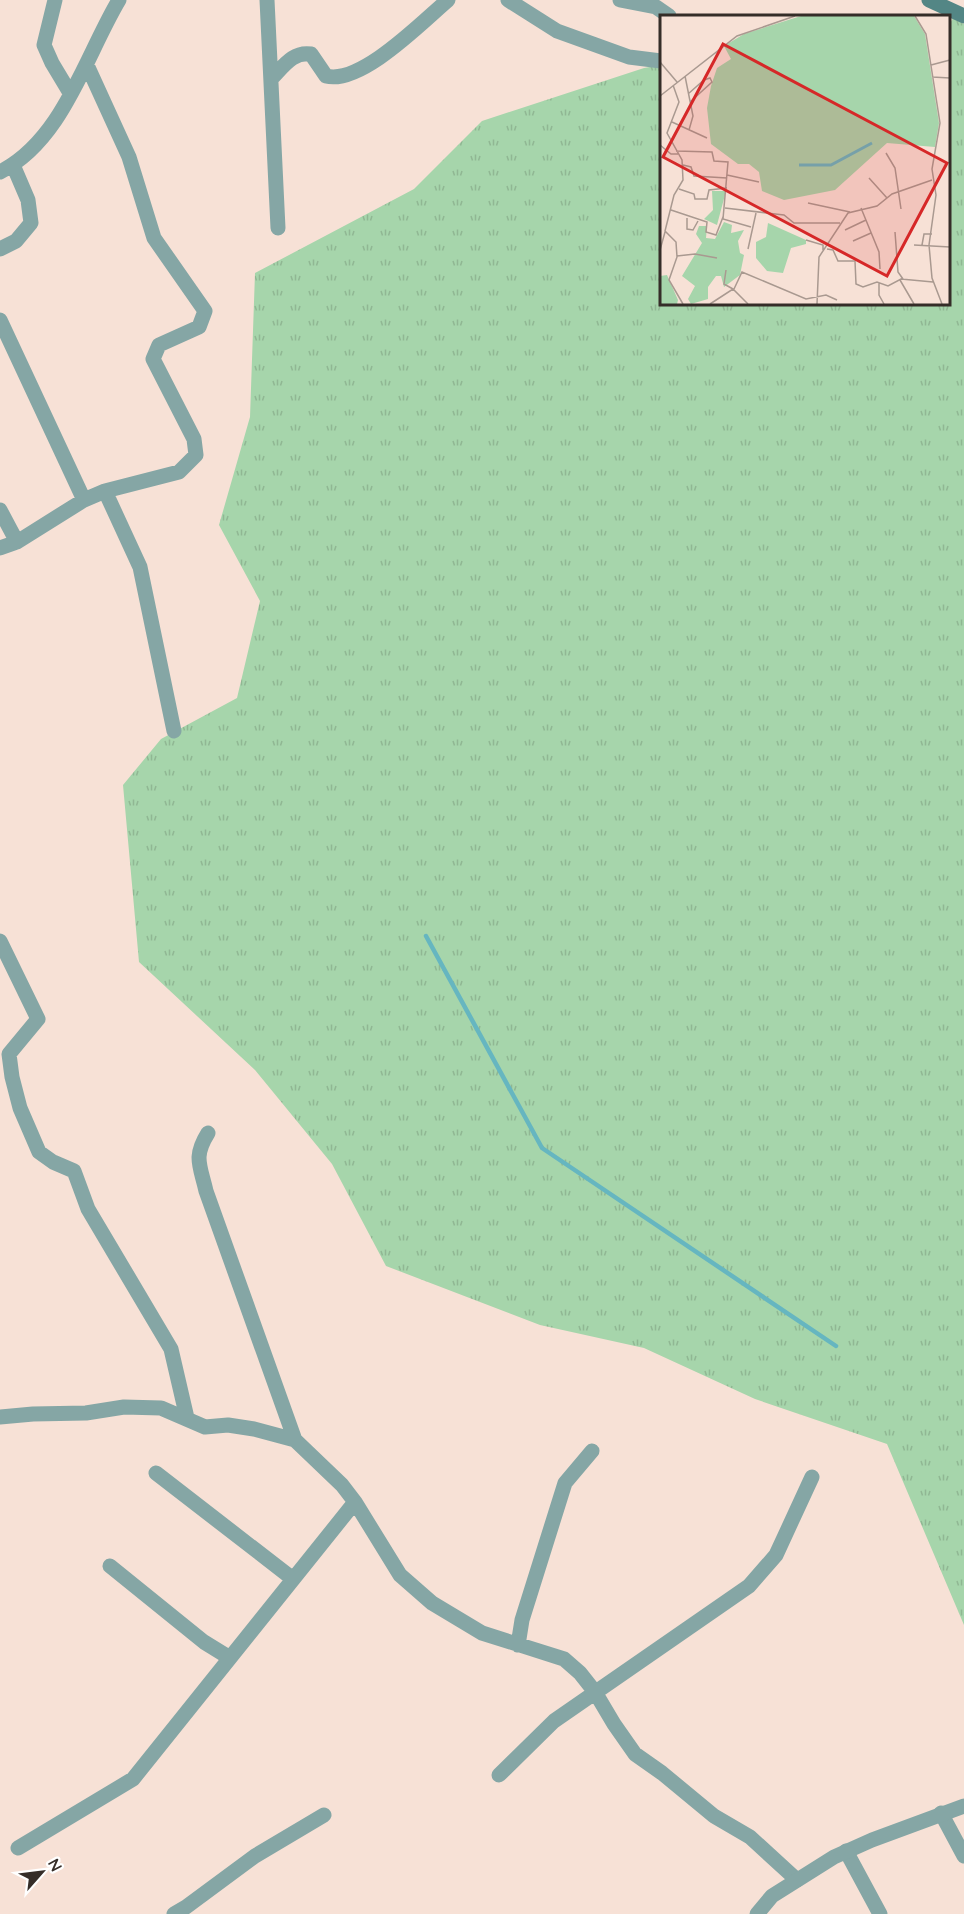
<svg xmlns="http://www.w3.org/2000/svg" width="964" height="1914" font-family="Quicksand,sans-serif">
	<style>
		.grass { fill: url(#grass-tufts) }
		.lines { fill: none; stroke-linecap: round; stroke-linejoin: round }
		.stream { stroke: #66b6c0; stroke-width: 4.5 }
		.minor { stroke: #85a6a5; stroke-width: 15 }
		.tertiary { stroke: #85a6a5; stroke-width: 15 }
		.secondary { stroke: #538685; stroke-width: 15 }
		.inset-river { fill: none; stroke: #66b6c0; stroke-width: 3 }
		.inset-road { fill: none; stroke: #a99990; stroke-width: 1.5 }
		.view { fill: #d62828; fill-opacity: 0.15; stroke: #d62828; stroke-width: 3 }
		.inset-edge { fill: none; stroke: #352d28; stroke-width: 3 }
	</style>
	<defs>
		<pattern id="grass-tufts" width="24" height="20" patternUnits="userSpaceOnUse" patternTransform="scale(1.5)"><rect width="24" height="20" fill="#a6d5ab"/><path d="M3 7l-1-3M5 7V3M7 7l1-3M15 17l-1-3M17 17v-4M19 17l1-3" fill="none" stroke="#90b793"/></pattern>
	</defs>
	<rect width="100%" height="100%" fill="#f7e1d6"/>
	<!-- grass -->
	<path class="grass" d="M953 18 964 24V1625L887 1444 755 1399 644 1348 540 1325 386 1266 332 1164 255 1070 139 962 123 785 161 739 237 698 260 601 219 525 250 417 255 273 414 189 482 121 644 68 661 65V303H948V27Z"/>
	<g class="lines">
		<!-- stream -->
		<path class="stream" d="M426 936 542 1148 836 1346"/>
		<!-- minor -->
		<path class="minor" d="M55 0 44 45 52 63 70 93
			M267 0 278 228
			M508 0 557 31 629 57 661 61
			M620 0 656 7 669 16
			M271 79C283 67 293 51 311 54L326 76C361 85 422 22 448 0
			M0 172C63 140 85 57 119 0
			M0 249 16 241 31 223 28 200 13 165
			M0 320 84 500
			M105 491 140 567 174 731
			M0 510 17 542
			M0 548 17 542 84 500 105 491 179 472 196 455 194 439 153 359 159 345 199 327 205 311 154 238 129 157 87 65
			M0 941 38 1019 9 1054 12 1077 20 1108 39 1152 53 1162 74 1171 88 1209 171 1349 187 1418
			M208 1133C193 1157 200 1165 206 1191L295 1440
			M0 1417 33 1414 86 1413 124 1407 161 1408 205 1427 228 1425 254 1429 295 1440 342 1485 355 1502 400 1575 432 1603 482 1633 564 1659 580 1673 595 1692 614 1724 635 1754 662 1773 714 1816 750 1837 797 1880
			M156 1473 293 1579
			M110 1566 204 1642 230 1658
			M518 1645 522 1620 565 1483 592 1451
			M499 1775 554 1721 749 1586 776 1555 812 1477
			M941 1813 964 1856
			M18 1848 133 1779 355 1502
			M846 1851 880 1914
			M174 1914 186 1907 255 1856 324 1815"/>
		<!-- tertiary -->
		<path class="tertiary" d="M757 1914 772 1896 834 1857 872 1840 964 1806"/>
		<!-- secondary -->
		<path class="secondary" d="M929 0 964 16"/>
	</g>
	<!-- overview -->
	<g transform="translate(660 15)">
		<rect width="290" height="290" fill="#f7e1d6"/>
		<path d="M141 1H254L265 19 279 108 275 132 227 128 175 175 124 185 102 176 99 157 89 149H78L51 129 47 93 51 71 57 53 71 44 64 31 84 19ZM52 176H66L57 210 44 204 53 195ZM64 207 72 210 71 218 84 215 78 226 80 238 84 240 80 260 64 272 61 261H56L48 272V284L31 289 28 284 35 271 22 261 42 228 36 219 39 211H47L46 223 55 224ZM7 260 18 285 17 289H0V261Z" fill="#a6d5ab"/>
		<path d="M108 208 146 225V229L131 233 123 258 107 256 96 243V227L106 222Z" fill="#a6d5ab"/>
		<path class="inset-river" d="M139 150H171L212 128"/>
		<path class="inset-road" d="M255 1 266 19 280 108 272 154 276 180 269 230 272 263 282 289M0 47 17 67M271 50 290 45M25 61 33 101 29 115M272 62 290 63M13 70 19 87 7 118 22 145 23 165 14 180 5 216 16 227 17 242 9 265 23 289M28 79 44 65 50 63 52 67 30 87M0 81 77 21 135 1M12 107 47 123M0 130 11 139H18M16 136 52 137 54 146 68 147 63 204 91 212M226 138 235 153 241 194M23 150 31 152 34 161 67 163M67 160 99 167M209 163 227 183M19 174 34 179 35 184H47L49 175 67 173M148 188 190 197M65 193 124 200 134 208H180M201 193 219 237 220 254M11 195 47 207 46 217 56 220 63 202M27 203V214L33 215 38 206M185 215 206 205M235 217 238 257 243 264M146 225 163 230V235M193 226 211 218M254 230 290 232M262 230 264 219H272M88 234 96 198M167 234 173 235 178 246H195L196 269 203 272 217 267 228 271 241 264 273 267M0 235 5 217M17 241 35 239 57 243M66 255 64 269 73 274M240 265 254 289M219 268V280L224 289M74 274 82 257 146 284 166 280 177 285M50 289 73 274 88 289M157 289 159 242 188 198 217 191 232 179 272 165"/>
		<path class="view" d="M63 29 287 148 227 261 3 142Z"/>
		<rect width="290" height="290" class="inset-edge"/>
	</g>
	<!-- north arrow -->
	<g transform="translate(42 1872) rotate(62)" stroke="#ffffff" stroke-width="4.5" paint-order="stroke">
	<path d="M0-4.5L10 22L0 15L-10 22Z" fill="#352d28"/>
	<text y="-9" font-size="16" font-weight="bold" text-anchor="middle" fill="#352d28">N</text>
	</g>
</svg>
